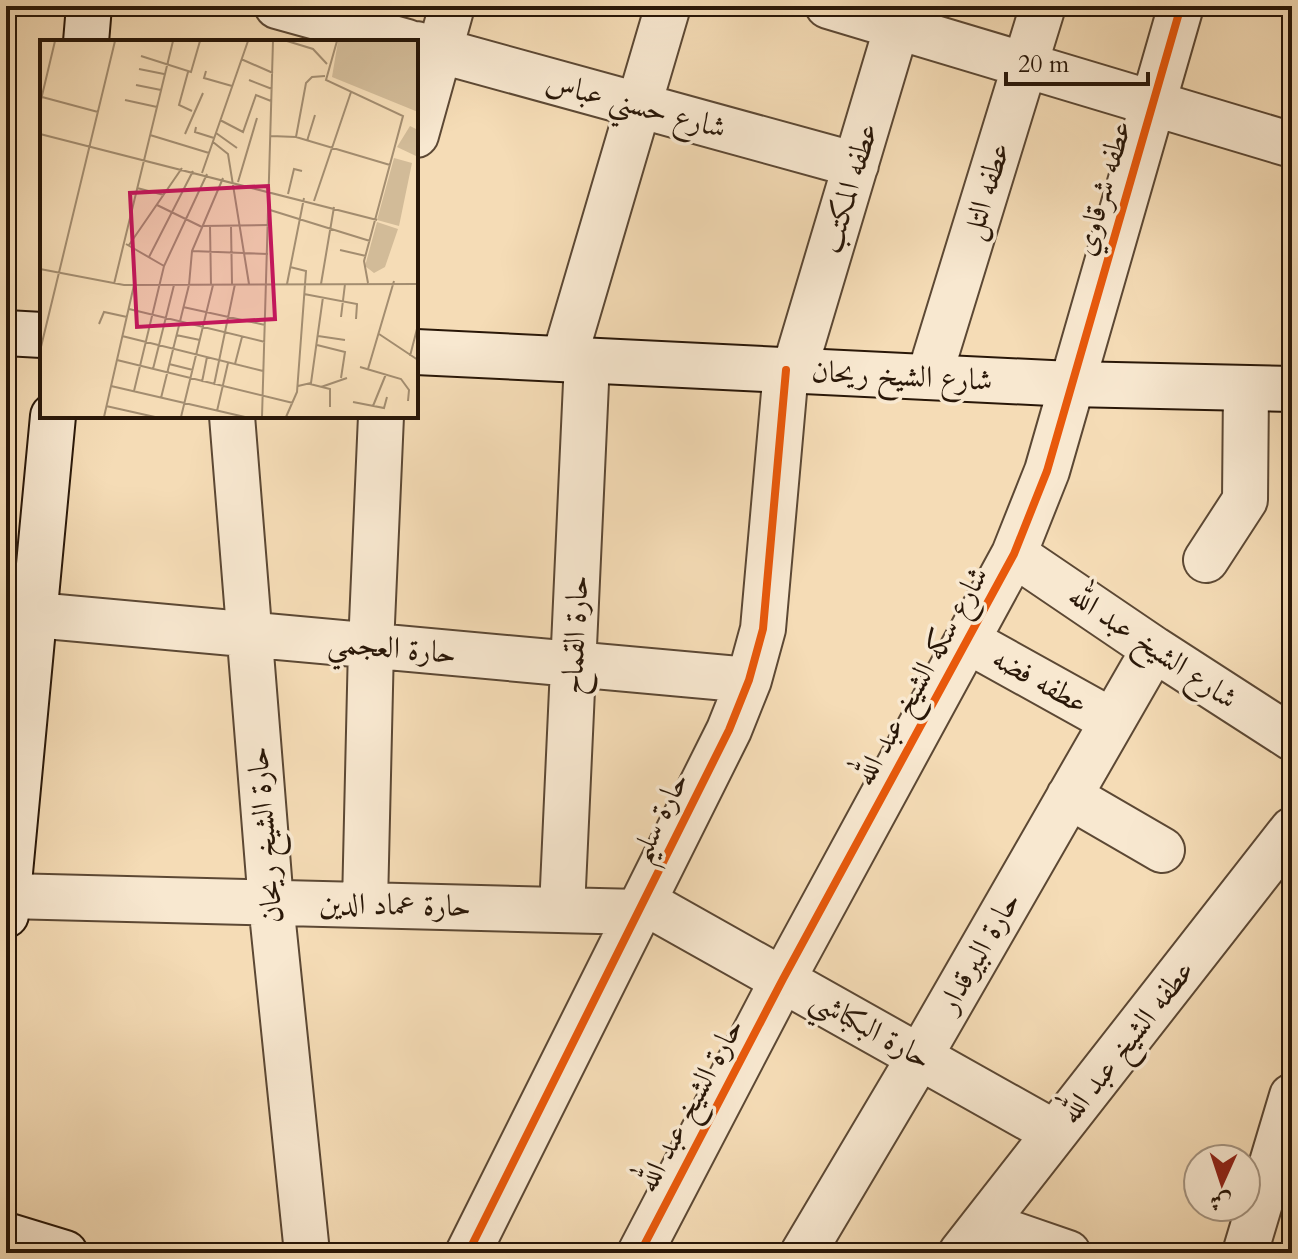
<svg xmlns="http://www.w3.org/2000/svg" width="1298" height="1259" font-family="Cardo,Amiri,serif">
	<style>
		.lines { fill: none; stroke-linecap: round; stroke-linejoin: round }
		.street-casing { stroke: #5c4834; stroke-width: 48 }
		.secondary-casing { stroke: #291708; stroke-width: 48 }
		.street { stroke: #f8e8d0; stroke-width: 44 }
		.secondary { stroke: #f8e8d0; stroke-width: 44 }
		.cycleway-casing { stroke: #f8e8d0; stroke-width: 13 }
		.cycleway { stroke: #e8590c; stroke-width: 8 }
		.labels { text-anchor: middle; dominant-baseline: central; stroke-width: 7; stroke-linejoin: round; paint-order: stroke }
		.street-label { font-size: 30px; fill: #291708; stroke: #f8e8d0 }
		.inset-road { fill: none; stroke: #a38d70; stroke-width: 2 }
		.view { fill: #c2185b; fill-opacity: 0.15; stroke: #c2185b; stroke-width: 4 }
		.inset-edge { fill: none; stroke: #291708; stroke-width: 4 }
	</style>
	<rect width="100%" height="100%" fill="#f5dcb6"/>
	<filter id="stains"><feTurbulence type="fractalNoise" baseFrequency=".0025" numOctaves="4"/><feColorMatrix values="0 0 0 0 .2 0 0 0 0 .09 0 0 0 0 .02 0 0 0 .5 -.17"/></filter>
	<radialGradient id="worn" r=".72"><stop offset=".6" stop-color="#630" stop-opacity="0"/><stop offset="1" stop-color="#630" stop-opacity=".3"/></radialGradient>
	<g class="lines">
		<!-- street casing -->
		<g class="street-casing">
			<path id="street" d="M277 6 407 42
				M828 6 1292 145
				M416 44 856 165
				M416 135 452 6
				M564 359 668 6
				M794 371 903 6
				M929 377 1043 6
				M232 416 271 903 307 1253
				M1014 554 1154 649 1292 738
				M1206 560 1245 500 1246 388
				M35 615 749 680
				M968 641 1112 721
				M1069 796 1162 850
				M8 896 639 912
				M644 902 1055 1133
				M365 904 371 646 381 416
				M562 909 587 361
				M984 1224 1068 1253
				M468 1253 729 730 749 680 763 629 786 370
				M640 1253 783 979 1014 554 1047 471 1181 6
				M803 1253 920 1056 1154 649
				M961 1253 1292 830
				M1245 1253 1292 1096"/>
		</g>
		<!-- secondary casing -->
		<g class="secondary-casing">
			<path id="secondary" d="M86 42 89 6
				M6 333 42 335
				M416 352 1071 384 1292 389
				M6 915 53 416
				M6 1235 65 1253"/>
		</g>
		<!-- street -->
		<use href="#street" class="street"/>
		<!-- secondary -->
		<use href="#secondary" class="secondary"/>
		<!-- cycleway casing -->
		<g class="cycleway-casing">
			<path id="cycleway" d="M468 1253 729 730 749 680 763 629 786 370
				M640 1253 783 979 1014 554 1047 471 1181 6"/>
		</g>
		<!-- cycleway -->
		<use href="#cycleway" class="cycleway"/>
	</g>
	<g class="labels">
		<!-- street labels -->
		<g class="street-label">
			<text transform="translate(636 105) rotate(15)">شارع حسني عباس</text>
			<text transform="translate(849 188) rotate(-73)">عطفه المكتب</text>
			<text transform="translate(1103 188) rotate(-74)">عطفه شرقاوي</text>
			<text transform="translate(986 191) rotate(-73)">عطفه التل</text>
			<text transform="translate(902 376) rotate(3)">شارع الشيخ ريحان</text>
			<text transform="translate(575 635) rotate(-87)">حارة القماح</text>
			<text transform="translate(1153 647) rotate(34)">شارع الشيخ عبد الله</text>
			<text transform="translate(392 648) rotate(5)">حارة العجمي</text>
			<text transform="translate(921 676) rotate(-61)">شارع سكه الشيخ عبد الله</text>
			<text transform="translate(1040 681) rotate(29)">عطفه فضه</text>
			<text transform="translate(659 817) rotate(-64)">حارة سليم</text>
			<text transform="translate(265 835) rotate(-95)">حارة الشيخ ريحان</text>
			<text transform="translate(395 905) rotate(1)">حارة عماد الدين</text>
			<text transform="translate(979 952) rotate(-60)">حارة البيرقدار</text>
			<text transform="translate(871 1029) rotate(29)">حارة البكباشي</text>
			<text transform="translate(1127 1042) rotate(-52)">عطفه الشيخ عبد الله</text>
			<text transform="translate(690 1105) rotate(-62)">حارة الشيخ عبد الله</text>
		</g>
	</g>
	<!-- overview -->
	<g transform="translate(40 40)">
		<rect width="378" height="378" fill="#f5dcb6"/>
		<path d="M298 1 378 2V72L292 37ZM370 86 378 90 376 116 357 107ZM354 118 372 123 359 186 337 180ZM337 182 358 189 345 227 334 233 325 226Z" fill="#d2bb98"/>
		<path class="inset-road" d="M247 1 273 9 287 24M297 1 286 40 363 76 324 221 328 243M101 16 151 32 160 1M201 19 233 33M99 29 124 34M166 31 164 38 192 46M148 32 139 65 152 71M209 40 232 49M96 45 121 50M2 57 58 72M85 60 117 67M0 64 15 1M180 80 203 92 216 55 231 61M156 87 155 92 174 98M176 93 197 108M0 94 337 180M145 94 163 53M110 95 169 113M231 96 256 97 350 125M256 97 266 43 272 37 285 36M267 101 275 75M173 102 188 114 209 244M162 133 208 1M198 142 217 78M97 148 124 155M248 154 254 129 262 131M274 161 311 52M117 165 162 187M230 170 330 201M162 186 229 185M170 186 171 245M191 186 192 244M86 204 124 226M89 205 142 128M300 210 326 216M152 211 228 214M109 217 153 131M0 229 84 245 378 244M74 244 133 1M247 244 264 158M281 244 294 167M149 245 152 211 183 138M264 254 317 264 316 279M143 267 225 285M89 269 225 302M301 277 305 244M59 284 64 272 87 277M339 294 378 320M136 295 160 300M82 296 223 331M278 296 305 300M277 305 305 312 301 338M0 311 75 1M370 316 378 285M77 320 253 363M129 324 153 330M195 324 202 297M320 327 361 339 369 350 368 361M113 329 134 245M328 329 354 241M162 342 167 317M270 344 290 349V367M174 345 195 244M71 346 205 377M258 346 271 343 283 257M281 347 307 338M94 351 124 226 167 134M121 358 149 245M313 362 344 368 347 357M66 366 115 377M333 366 346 334M177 371 188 323M64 377 94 245M141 377 173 245M222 377 233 1M246 377 257 352 266 231 250 227"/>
		<path class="view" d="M228 146 235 279 97 287 90 153Z"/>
		<rect width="378" height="378" class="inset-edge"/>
	</g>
	<!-- margin -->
	<rect width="1298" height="1259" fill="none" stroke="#f5dcb6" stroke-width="32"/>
	<rect x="8" y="8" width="1282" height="1243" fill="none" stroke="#291708" stroke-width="4"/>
	<rect x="16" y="16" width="1266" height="1227" fill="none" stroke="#291708" stroke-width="2"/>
	<!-- north arrow -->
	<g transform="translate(1222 1183) rotate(183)"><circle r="38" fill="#f8e8d0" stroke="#a59480" stroke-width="2"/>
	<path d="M0-6L14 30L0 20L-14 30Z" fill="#8f2418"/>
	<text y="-12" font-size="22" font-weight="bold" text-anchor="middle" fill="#291708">ش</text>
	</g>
	<!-- scale -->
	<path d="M1006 72v12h142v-12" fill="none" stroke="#291708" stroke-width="4"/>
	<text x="1018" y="72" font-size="24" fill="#291708" stroke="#f8e8d0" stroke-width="6" paint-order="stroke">20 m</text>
	<rect width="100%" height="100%" filter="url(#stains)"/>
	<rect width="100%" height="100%" fill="url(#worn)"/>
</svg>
